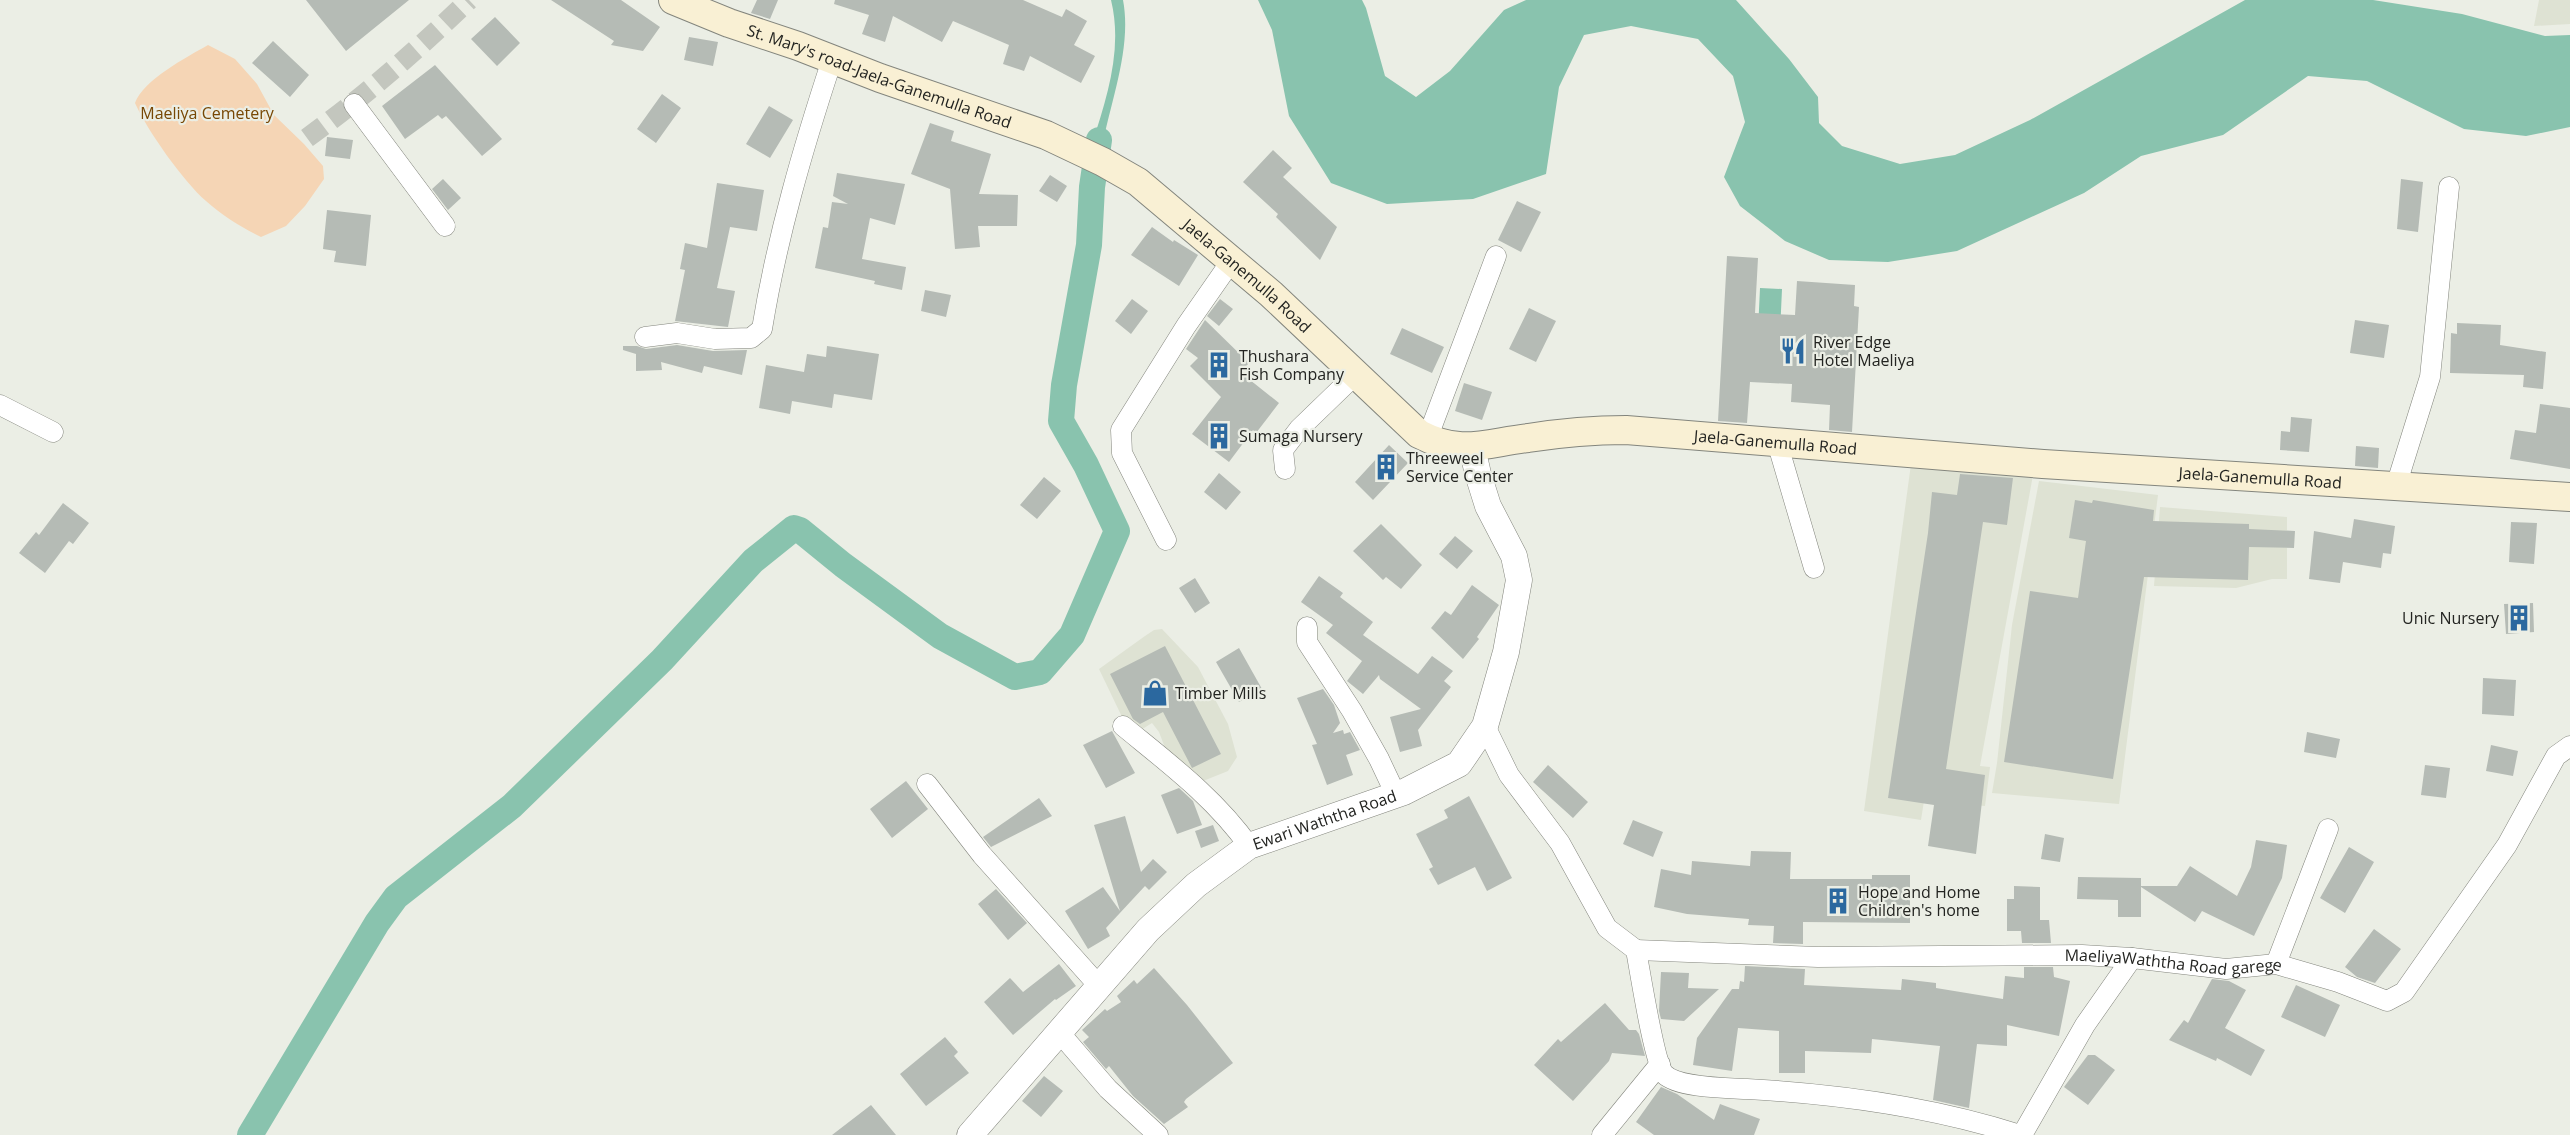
<svg xmlns="http://www.w3.org/2000/svg" width="2570" height="1135" font-family="'Open Sans',sans-serif">
	<style>
		.built { fill: #dee2d3 }
		.green { fill: #f5d5b5 }
		.water { fill: #89c3ae }
		.lines { fill: none; stroke-linecap: round; stroke-linejoin: round }
		.canal { stroke: #89c3ae; stroke-width: 26 }
		.building { fill: #b5bbb5 }
		.minor-tunnel { stroke: #c3c6be; stroke-width: 20; stroke-dasharray: 20 10; stroke-linecap: butt }
		.minor-casing { stroke: #83857d; stroke-width: 21 }
		.tertiary-casing { stroke: #83857d; stroke-width: 27 }
		.secondary-casing { stroke: #83857d; stroke-width: 30 }
		.minor { stroke: #fff; stroke-width: 20 }
		.tertiary { stroke: #fff; stroke-width: 26 }
		.secondary { stroke: #f9f0d4; stroke-width: 28 }
		.labels { text-anchor: middle; dominant-baseline: central; stroke-width: 4.5; stroke-linejoin: round; paint-order: stroke }
		.street-label { font-size: 16px; fill: #232421; stroke: #ebeee5 }
		.park-label { font-size: 16px; fill: #774704; stroke: #ebeee5 }
		.poi-label { font-size: 16px; fill: #232421; stroke: #ebeee5; text-anchor: start }
	</style>
	<rect width="100%" height="100%" fill="#ebeee5"/>
	<!-- built -->
	<path class="built" d="M2539 0H2570V24L2534 26Z
		M1911 464 2033 475 1980 766 1990 767 1985 806 1924 801 1921 820 1864 811Z
		M2039 481 2158 495 2119 804 1992 793 1997 763 2012 625Z
		M2160 507 2287 517V579H2272L2236 588 2154 586Z
		M1162 629 1198 667 1228 724 1237 757 1228 771 1198 783 1167 753 1159 732 1152 723 1136 733 1123 719 1099 669 1145 636 1154 630Z"/>
	<!-- green -->
	<path class="green" d="M208 45 235 59 257 84 274 115 304 144 323 166 324 179 305 206 286 226 261 237C241 227 223 216 206 201 183 181 147 130 135 103 143 80 187 57 208 45Z"/>
	<!-- water -->
	<path class="water" d="M1111 0H1123C1132 47 1111 100 1102 147L1092 144C1107 97 1123 49 1111 0Z
		M1258 0H1362L1366 8 1385 76 1416 97 1450 71 1504 10 1526 0H1736L1789 59 1818 97 1819 123 1842 146 1900 164 1955 155 2030 120 2245 0H2373L2462 14 2545 36 2570 35V127L2526 136 2464 129 2367 81 2308 76 2223 135 2141 156 2084 193 1957 251 1888 262 1829 260 1785 241 1740 206 1724 177 1745 122 1733 76 1698 39 1631 26 1584 35 1559 87 1546 174 1473 199 1387 204 1331 183 1289 116 1272 30Z
		M1760 288 1782 289 1780 333 1758 331Z"/>
	<g class="lines">
		<!-- canal -->
		<path class="canal" d="M250 1135 377 923 396 897 512 806 662 660 753 561 794 528 800 530 843 565 940 636 1015 677 1040 672 1072 635 1117 531 1086 465 1061 421 1064 385 1089 245 1092 187 1099 140"/>
	</g>
	<!-- building -->
	<path class="building" d="M306 0H409L346 51Z
		M551 0H621L660 27 643 51 611 45 614 41Z
		M757 0H778L770 19 751 13Z
		M835 0H1023L1062 17 1066 9 1087 21 1074 45 1095 56 1081 83 1030 56 1024 71 1003 64 1009 45 953 21 942 42 893 16 885 42 862 34 869 15 834 4Z
		M495 17 520 43 497 66 471 39Z
		M689 37 718 42 713 66 684 60Z
		M273 41 309 75 290 97 252 63Z
		M435 65 502 139 482 156 446 116 442 119 438 115 405 139 382 106Z
		M662 94 681 108 656 143 637 129Z
		M769 106 793 120 770 158 746 144Z
		M930 123 954 131 951 141 991 154 979 194 1018 195 1017 226H978L980 247 955 249 950 189 911 174Z
		M327 137 353 140 350 159 325 156Z
		M1273 150 1292 168 1283 177 1337 227 1320 260 1276 217 1278 214 1243 182Z
		M837 173 905 184 895 225 870 218 862 259 906 267 902 290 874 284 875 281 815 268 823 227 828 228 832 202 848 204 833 196Z
		M1050 175 1067 186 1057 202 1039 191Z
		M443 179 461 198 448 210 432 189Z
		M2401 179 2423 182 2418 232 2397 229Z
		M717 183 764 190 757 231 730 227 717 288 735 291 728 327 675 321 685 270 680 269 685 243 707 248Z
		M1517 201 1541 212 1521 252 1498 240Z
		M327 210 371 215 366 266 334 262 336 251 323 249Z
		M1152 227 1173 242 1174 240 1198 255 1179 286 1131 255Z
		M1727 256 1758 258 1755 313 1795 315 1797 281 1855 285 1854 306 1859 307 1852 432 1829 430 1830 405 1791 402 1792 384 1750 382 1747 423 1718 421Z
		M925 290 951 295 946 317 921 311Z
		M1132 299 1148 311 1131 334 1115 321Z
		M1220 299 1233 309 1219 326 1207 316Z
		M1529 308 1556 321 1536 362 1509 349Z
		M1205 320 1249 363 1240 372 1279 403 1256 433 1253 430 1229 462 1192 434 1221 397 1190 366 1198 358 1186 349Z
		M2355 320 2389 325 2384 358 2350 353Z
		M2457 323 2501 325 2500 345 2546 352 2543 389 2523 387 2524 375 2450 373 2451 333 2457 334Z
		M1402 328 1444 347 1432 373 1390 354Z
		M677 345 713 351 747 350 742 375 704 366 702 373 661 362 662 370 636 371V354L623 350V346H637L646 349Z
		M827 346 879 354 872 400 834 394 832 408 792 401 790 414 759 408 766 365 804 372 807 354 826 357Z
		M1464 383 1492 392 1482 420 1455 411Z
		M2540 404 2570 408V469L2510 459 2515 430 2536 433Z
		M2291 417 2312 419 2309 452 2280 450 2281 431 2290 432Z
		M1389 445 1408 463 1373 500 1355 482Z
		M2356 446 2379 448 2378 468 2355 466Z
		M1219 473 1241 492 1226 510 1204 492Z
		M1960 474 2013 478 2007 525 1983 522 1946 769 1985 775 1976 854 1928 846 1934 805 1888 798 1928 533 1932 492 1957 495Z
		M1044 477 1061 491 1037 519 1020 505Z
		M2075 500 2092 503 2093 500 2154 510 2153 521 2249 524V529L2295 531 2294 548 2249 547 2248 580 2144 577 2113 779 2004 762 2030 591 2078 598 2086 541 2069 538Z
		M63 503 89 523 73 544 69 541 45 573 19 553 36 532 39 535Z
		M2354 519 2395 526 2391 554 2383 553 2381 568 2343 562 2340 583 2309 579 2314 531 2351 538Z
		M2511 522 2537 523 2534 564 2509 562Z
		M1381 524 1422 565 1401 589 1386 577 1383 580 1353 551Z
		M1455 536 1473 551 1457 569 1439 554Z
		M1319 576 1343 593 1340 597 1373 622 1363 635 1418 674 1432 656 1453 671 1444 681 1451 687 1418 730 1422 746 1400 752 1390 717 1421 709 1380 679 1379 675 1363 694 1347 681 1362 661 1326 633 1333 625 1301 602Z
		M1195 578 1210 603 1195 613 1179 588Z
		M1472 585 1499 605 1477 637 1479 639 1463 659 1431 628 1445 611 1451 615Z
		M2533 603 2534 632 2506 634 2504 604Z
		M1165 646 1221 754 1192 768 1163 712 1140 724 1133 719 1110 674Z
		M1239 648 1262 689 1239 702 1216 662Z
		M2483 678 2516 680 2514 716 2482 714Z
		M1323 689 1334 705 1340 723 1333 733 1343 730 1344 734 1350 732 1360 750 1346 755 1353 775 1327 785 1312 745 1317 744 1297 698Z
		M1112 731 1135 773 1106 788 1083 745Z
		M2307 732 2340 739 2336 758 2304 752Z
		M2491 745 2518 751 2513 776 2486 771Z
		M1548 765 1588 802 1573 818 1533 782Z
		M2425 765 2450 768 2446 798 2421 795Z
		M906 781 928 809 892 838 870 809Z
		M1179 788 1193 801 1202 825 1177 834 1161 795Z
		M1469 796 1512 878 1487 891 1475 867 1438 885 1429 869 1433 867 1416 834 1448 818 1444 810Z
		M1039 798 1052 816 991 847 983 837Z
		M1125 816 1141 872 1153 859 1167 872 1149 890 1145 886 1106 928 1110 936 1088 949 1065 911 1103 887 1120 911 1094 825Z
		M1633 820 1663 832 1653 857 1623 844Z
		M1213 825 1219 841 1201 848 1195 831Z
		M2045 834 2064 838 2060 862 2041 859Z
		M2256 840 2287 845 2282 878 2254 936 2202 911 2195 922 2141 887V917H2118V900L2077 899 2078 877 2141 878V886H2177L2190 866 2237 896 2251 867Z
		M2349 847 2374 862 2345 913 2320 898Z
		M1751 851 1791 852 1790 879H1872V875H1910V923L1803 922V944L1773 943 1774 926 1748 925 1749 919 1687 914 1654 907 1661 869 1691 875 1692 861 1750 866Z
		M2014 886 2040 887V920H2049L2051 943H2022L2021 931H2007V899H2014Z
		M996 889 1027 923 1008 940 978 904Z
		M2374 929 2401 949 2375 983 2357 977 2345 967Z
		M1059 964 1076 986 1056 1000 1055 999 1013 1035 984 1002 1010 978 1023 992Z
		M1745 966 1805 969 1804 985 1901 990 1902 979 1936 983V988L2003 999 2005 976 2024 978V967H2053L2054 977 2070 981 2059 1036 2007 1025V1046L1977 1044 1969 1108 1933 1100 1940 1046 1872 1039 1871 1053 1805 1051V1073H1779V1031L1738 1028 1732 1071 1693 1065 1697 1038 1732 989H1739L1740 981 1744 982Z
		M1154 968 1187 1005 1233 1063 1186 1099 1184 1102 1188 1107 1164 1124 1133 1096 1109 1066 1106 1069 1083 1042 1089 1037 1082 1030 1105 1009 1107 1011 1121 1002 1117 996 1134 980 1137 984Z
		M1661 972 1689 973 1688 988 1719 989 1684 1021 1661 1019 1659 1011Z
		M2212 979 2229 981 2246 990 2225 1028 2265 1050 2251 1076 2217 1058 2216 1061 2169 1040 2184 1020 2188 1023Z
		M2296 985 2340 1005 2325 1037 2281 1017Z
		M1605 1003 1629 1030H1636L1639 1034 1645 1056 1612 1053 1609 1061 1573 1101 1534 1065 1558 1039 1561 1042Z
		M945 1037 958 1052 954 1056 969 1073 926 1106 900 1074Z
		M2088 1055H2095L2115 1070 2088 1105 2064 1087Z
		M1044 1076 1063 1091 1041 1117 1022 1101Z
		M1661 1087 1677 1094 1714 1120 1720 1104 1760 1119 1754 1135H1654L1636 1122Z
		M871 1105 896 1135H832Z"/>
	<g class="lines">
		<!-- minor-tunnel -->
		<path class="minor-tunnel" d="M307 138C365 96 417 50 469 0"/>
		<!-- minor casing -->
		<g class="minor-casing">
			<g id="minor">
				<path d="M354 104 445 226"/>
				<path d="M645 337 677 333 715 339 751 338 762 329C777 237 803 148 832 60"/>
				<path d="M0 405 53 432"/>
				<path d="M1427 439 1496 256"/>
				<path d="M1777 442 1814 568"/>
				<path d="M1285 469 1283 450 1299 429 1356 374"/>
				<path d="M2396 486 2430 377 2449 187"/>
				<path d="M1166 540 1122 453 1121 430 1186 326 1232 260"/>
				<path d="M1307 627V642L1352 711 1379 759 1396 795"/>
				<path d="M1123 726C1168 763 1215 798 1249 846"/>
				<path d="M1485 726 1509 775 1560 843 1607 928 1636 950C1640 971 1654 1062 1664 1074 1678 1088 1727 1088 1747 1089 1839 1094 1933 1107 2020 1135"/>
				<path d="M927 784 982 855 1099 986"/>
				<path id="s1" d="M1636 950 1818 957 2082 955 2132 958 2226 969 2276 964 2338 982 2387 1001 2404 992 2507 845 2556 756 2570 746"/>
				<path d="M2276 964 2328 829"/>
				<path d="M1059 1032 1108 1089 1158 1135"/>
				<path d="M1602 1135 1660 1064"/>
				<path d="M2022 1135 2085 1025 2132 958"/>
			</g>
		</g>
		<!-- tertiary casing -->
		<g class="tertiary-casing">
			<g id="tertiary">
				<path id="s2" d="M970 1135 1148 930 1196 885 1249 846 1404 792 1459 764 1485 726 1506 652 1519 580 1514 556 1488 506 1478 474 1472 448"/>
			</g>
		</g>
		<!-- secondary casing -->
		<g class="secondary-casing">
			<g id="secondary">
				<path id="s3" d="M673 0 729 23 798 46 880 78 1046 135 1103 162 1138 182 1271 294 1419 434C1461 456 1485 443 1528 438 1560 433 1593 430 1626 430L2043 464 2570 497"/>
			</g>
		</g>
		<!-- minor -->
		<use href="#minor" class="minor"/>
		<!-- tertiary -->
		<use href="#tertiary" class="tertiary"/>
		<!-- secondary -->
		<use href="#secondary" class="secondary"/>
	</g>
	<!-- icons -->
	<defs>
		<g id="restaurant-bare" transform="scale(2.07)"><path d="M-5-6h1v4h1v-4h1v4h1v-4h1v5L-1.5 .5V6h-2V.5L-5-1ZM5-6V6H3V1.5H1.5Q1.5-4 5-6Z" fill="#2b689f" stroke="#ebeee5" stroke-width="2.5" paint-order="stroke"/></g>
		<g id="building-bare" transform="scale(2.07)"><path d="M-4-6H4V6H1V3H-1V6H-4ZM-2.5-4.3h1.7v1.8h-1.7ZM.8-4.3h1.7v1.8H.8ZM-2.5-1h1.7V.8h-1.7ZM.8-1h1.7V.8H.8Z" fill="#2b689f" stroke="#ebeee5" stroke-width="2.5" paint-order="stroke"/></g>
		<g id="shop-bare" transform="scale(2.07)"><path d="M-5-2.5h2.3a2.7 3.5 0 0 1 5.4 0H5L5.5 6h-11ZM-1.5-2.5h3a1.5 2.3 0 0 0-3 0Z" fill="#2b689f" stroke="#ebeee5" stroke-width="2.5" paint-order="stroke"/></g>
	</defs>
	<g fill-rule="evenodd">
		<use href="#restaurant-bare" x="1793" y="351"/>
		<use href="#building-bare" x="1219" y="365"/>
		<use href="#building-bare" x="1219" y="436"/>
		<use href="#building-bare" x="1386" y="467"/>
		<use href="#building-bare" x="2519" y="618"/>
		<use href="#shop-bare" x="1155" y="693"/>
		<use href="#building-bare" x="1838" y="901"/>
	</g>
	<g class="labels">
		<!-- street labels -->
		<g class="street-label">
			<text stroke="none"><textPath href="#s3" startOffset="220">St. Mary's road-Jaela-Ganemulla Road</textPath></text>
			<text stroke="none"><textPath href="#s3" startOffset="644">Jaela-Ganemulla Road</textPath></text>
			<text stroke="none"><textPath href="#s3" startOffset="1238">Jaela-Ganemulla Road</textPath></text>
			<text stroke="none"><textPath href="#s3" startOffset="1724">Jaela-Ganemulla Road</textPath></text>
			<text stroke="none"><textPath href="#s2" startOffset="483">Ewari Waththa Road</textPath></text>
			<text stroke="none"><textPath href="#s1" startOffset="538">MaeliyaWaththa Road garege</textPath></text>
		</g>
		<!-- park labels -->
		<g class="park-label">
			<text x="207" y="113">Maeliya Cemetery</text>
		</g>
		<!-- poi labels -->
		<g class="poi-label">
			<text x="1813" y="342">River Edge<tspan x="1813" dy="18">Hotel Maeliya</tspan></text>
			<text x="1239" y="356">Thushara<tspan x="1239" dy="18">Fish Company</tspan></text>
			<text x="1239" y="436">Sumaga Nursery</text>
			<text x="1406" y="458">Threeweel<tspan x="1406" dy="18">Service Center</tspan></text>
			<text x="2499" y="618" text-anchor="end">Unic Nursery</text>
			<text x="1175" y="693">Timber Mills</text>
			<text x="1858" y="892">Hope and Home<tspan x="1858" dy="18">Children's home</tspan></text>
		</g>
	</g>
</svg>
